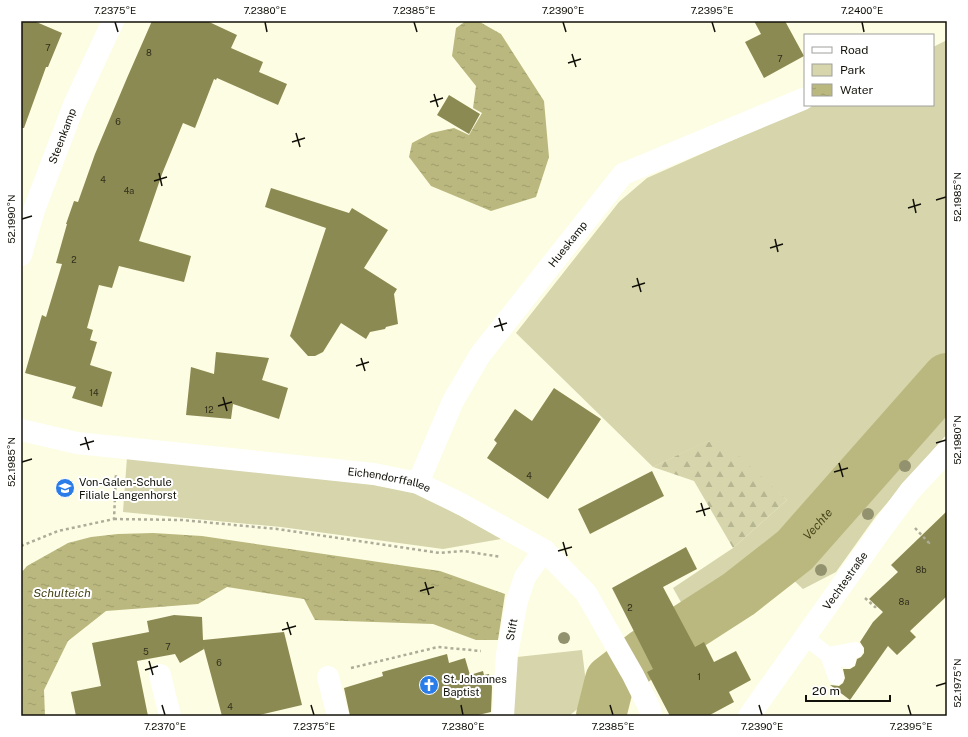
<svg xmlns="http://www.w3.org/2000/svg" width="968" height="737" font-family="'Public Sans',sans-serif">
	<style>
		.green { fill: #d6d5ab }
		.forest { fill: url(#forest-firs) }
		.water { fill: url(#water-ripples) }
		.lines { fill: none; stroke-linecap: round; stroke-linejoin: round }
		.river { stroke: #bab87f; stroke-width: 50 }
		.building { fill: #8c8a53 }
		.path { stroke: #adac99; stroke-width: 2.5; stroke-dasharray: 3 3; stroke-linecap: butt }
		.lane { stroke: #fff; stroke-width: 16 }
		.street { stroke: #fff; stroke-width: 22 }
		.tree { fill: #93926e }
		.ticks { fill: none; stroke: #121109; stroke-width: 1.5 }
		.labels { text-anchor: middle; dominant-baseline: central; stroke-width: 4; stroke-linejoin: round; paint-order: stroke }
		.number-label { font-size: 9px; fill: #302f1c }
		.street-label { font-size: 11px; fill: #121109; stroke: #fff }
		.poi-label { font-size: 11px; fill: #121109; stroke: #fff; text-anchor: start }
		.water-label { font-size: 12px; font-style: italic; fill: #48461a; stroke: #fff }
		.neatline { fill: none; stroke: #121109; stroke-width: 1.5 }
		.ticks-label { font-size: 10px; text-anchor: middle; fill: #121109 }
	</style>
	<defs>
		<pattern id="forest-firs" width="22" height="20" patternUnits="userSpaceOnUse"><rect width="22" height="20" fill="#d6d5ab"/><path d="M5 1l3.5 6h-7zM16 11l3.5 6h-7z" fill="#b7b692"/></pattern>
		<pattern id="water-ripples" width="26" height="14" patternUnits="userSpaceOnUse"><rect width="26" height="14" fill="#bab87f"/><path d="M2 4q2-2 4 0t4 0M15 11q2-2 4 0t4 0" fill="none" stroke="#9f9d6c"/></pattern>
	</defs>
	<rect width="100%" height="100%" fill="#fdfde3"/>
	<!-- green -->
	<path class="green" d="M947 40V355L829 489 766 554 682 604 673 588 733 548 787 500 762 479 708 441 653 467 516 333 619 202 647 178 812 105H933V47Z
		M947 398V434L876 516 836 572 803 589 789 576 866 491Z
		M127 457 288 472 416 491 501 539 443 549 281 527 123 512Z
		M582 650 588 700 569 716H512L517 657Z"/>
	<!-- forest -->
	<path class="forest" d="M707 441 730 448 787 500 733 548 694 481 653 467Z"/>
	<!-- water -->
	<path class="water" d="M466 21H478L501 34 544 101 549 157 536 197 491 211 431 186 409 157 412 143 431 133 454 128 469 135 482 113 473 108 476 86 452 56 456 28Z
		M153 533 202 536 440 571 505 594 498 640H476L433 624 315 620 304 599 227 587 198 604 106 611 68 641 44 690 45 716H21V573L27 566 68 543 91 537 118 534Z"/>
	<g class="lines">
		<!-- river -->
		<g class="river">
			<path id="s1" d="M663 643 739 594 795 550 947 378"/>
			<path d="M601 716 610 680 645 653"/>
		</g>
	</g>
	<!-- building -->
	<path class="building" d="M21 21H34L62 33 48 67H46L24 128H21Z
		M152 21H207L237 35 231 48 263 62 259 72 287 84 278 105 217 78 216 80 214 79 195 128 183 123 162 174 139 241 191 256 184 282 119 266 112 288 99 285 87 328 93 330 90 340 97 342 90 365 112 372 102 407 72 398 76 387 25 373 42 315 46 317 62 264 56 263 67 224H66L74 201 78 202 95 154 127 78Z
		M754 21H785L804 56 764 78 745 42 761 34Z
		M449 95 480 114 469 134 437 115Z
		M271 188 349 213 352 208 388 230 364 268 397 289 394 294 398 324 386 327 385 329 370 332 366 339 341 323 323 352 315 356H308L290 336 326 228 265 207Z
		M216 352 269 358 262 380 288 388 279 419 233 404 231 419 186 415 191 367 214 374Z
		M554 388 601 419 548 499 487 458 497 443 494 440 515 409 532 421Z
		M652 471 664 496 590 534 578 509Z
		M947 511V596L910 631 916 637 897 655 888 646 850 700 830 685 839 686 843 683 845 678 843 669H850L855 666 857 659 861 657 864 653V648L860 642 873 622 883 612 869 599 898 572 891 565Z
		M686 547 697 569 663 587 695 647 704 642 714 662 736 651 751 680 729 692 734 702 708 716H670L647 672 653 669 612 588Z
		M174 615 202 617 203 640 284 632 302 705 255 716H222L203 645 204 649 180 663 175 654 137 661 148 716H76L71 692 101 686 92 643 149 632 147 621Z
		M447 654 449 663 465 658 470 675 483 671 484 675 489 674 492 687 491 712 474 716H350L344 688 380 677 383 676 382 672Z"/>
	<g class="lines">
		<!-- path -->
		<path class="path" d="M114 519 182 520 277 529 440 553 464 551 501 557
			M915 528 929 543 927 545
			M21 546 58 531 114 519 116 473
			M865 598 875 607 876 606
			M351 668 438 647 481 651"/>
		<!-- lane -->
		<path class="lane" d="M805 637 828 655
			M848 660 828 655 855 650
			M833 661 828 655 836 677"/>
		<!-- street -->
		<g class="street">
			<path id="s2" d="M21 255 34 210 74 105 113 21"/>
			<path id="s3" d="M21 430 77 443 374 474 418 483 463 505 544 550 586 593 633 675 650 709 651 716"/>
			<path id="s4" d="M418 483 453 401 480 355 623 174 803 99"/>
			<path d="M160 675 170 716"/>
			<path d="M328 677 338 716"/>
			<path id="s5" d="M503 716 507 654 517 601 525 577 544 550"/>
			<path id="s6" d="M749 716 881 530 910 491 947 451"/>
		</g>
	</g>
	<!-- trees -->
	<g class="tree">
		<circle cx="905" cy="466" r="6"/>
		<circle cx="868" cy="514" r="6"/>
		<circle cx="821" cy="570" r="6"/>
		<circle cx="564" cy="638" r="6"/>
	</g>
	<!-- ticks -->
	<path class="ticks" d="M115 22 118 32M265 22 267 32M414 22 417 32M563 22 566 32M712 22 715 32M862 22 864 32M572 54 576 67M568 63 581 59M434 94 438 107M430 102 443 98M296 133 300 147M292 142 305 138M159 173 162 186M154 181 167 177M913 199 916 213M936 200 946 197M908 208 921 204M22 219 32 216M775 239 778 252M770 248 783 244M637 278 641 292M632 287 645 283M499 318 503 331M494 327 507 323M361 358 365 371M356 366 369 362M223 397 227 411M218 406 232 402M85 437 89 450M936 443 946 440M80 445 94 441M22 462 32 459M839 463 843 477M834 472 848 468M701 503 705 516M696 512 710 508M563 542 567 556M558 551 572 547M425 582 429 595M420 591 434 587M287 622 291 635M282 630 296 626M149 661 153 675M145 670 158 666M936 686 946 683M162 705 165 715M311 705 314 715M461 705 463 715M610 705 613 715M759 705 762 715M908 705 911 715"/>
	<!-- icons -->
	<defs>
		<g id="school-disc" transform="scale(1)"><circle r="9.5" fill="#2a7de8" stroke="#fff"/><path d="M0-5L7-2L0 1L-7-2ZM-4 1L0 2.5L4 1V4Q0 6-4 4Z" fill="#fff"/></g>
		<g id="church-disc" transform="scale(1)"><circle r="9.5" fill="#2a7de8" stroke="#fff"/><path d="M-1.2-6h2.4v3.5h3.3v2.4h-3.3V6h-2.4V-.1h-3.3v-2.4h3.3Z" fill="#fff"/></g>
	</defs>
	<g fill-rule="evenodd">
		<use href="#school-disc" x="65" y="488"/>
		<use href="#church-disc" x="429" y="685"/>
	</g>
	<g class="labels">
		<!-- number labels -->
		<g class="number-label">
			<text x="48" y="47">7</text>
			<text x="149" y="52">8</text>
			<text x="780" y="58">7</text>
			<text x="118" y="121">6</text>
			<text x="103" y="179">4</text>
			<text x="129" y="190">4a</text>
			<text x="74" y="259">2</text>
			<text x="94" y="392">14</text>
			<text x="209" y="409">12</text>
			<text x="529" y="475">4</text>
			<text x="921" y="569">8b</text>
			<text x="904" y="601">8a</text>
			<text x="630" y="607">2</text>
			<text x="168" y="646">7</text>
			<text x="146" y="651">5</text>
			<text x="219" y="662">6</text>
			<text x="699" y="676">1</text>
			<text x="230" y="706">4</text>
		</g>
		<!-- street labels -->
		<g class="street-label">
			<text stroke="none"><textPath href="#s2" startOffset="126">Steenkamp</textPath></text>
			<text stroke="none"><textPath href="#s4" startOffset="284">Hueskamp</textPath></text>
			<text stroke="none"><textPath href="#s3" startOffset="372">Eichendorffallee</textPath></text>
			<text stroke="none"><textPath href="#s6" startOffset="166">Vechtestraße</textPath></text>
			<text stroke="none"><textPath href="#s5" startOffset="87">Stift</textPath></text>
		</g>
		<!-- poi labels -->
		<g class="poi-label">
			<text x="79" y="482">Von-Galen-Schule<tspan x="79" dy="13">Filiale Langenhorst</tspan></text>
			<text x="443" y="679">St. Johannes<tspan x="443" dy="13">Baptist</tspan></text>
		</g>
		<!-- water labels -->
		<g class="water-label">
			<text stroke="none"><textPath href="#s1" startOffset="196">Vechte</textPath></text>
			<text x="62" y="593">Schulteich</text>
		</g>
	</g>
	<!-- border -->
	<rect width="968" height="737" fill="none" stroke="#ffffff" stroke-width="44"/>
	<!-- legend -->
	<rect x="804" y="34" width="130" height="72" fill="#ffffff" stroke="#a0a09d"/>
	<rect x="812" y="47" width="20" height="6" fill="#ffffff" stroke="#a0a09d"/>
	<text x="840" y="54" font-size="12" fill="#121109">Road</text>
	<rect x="812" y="64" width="20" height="12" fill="#d6d5ab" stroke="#a0a09d"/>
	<text x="840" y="74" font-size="12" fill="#121109">Park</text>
	<rect x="812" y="84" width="20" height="12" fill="url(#water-ripples)" stroke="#a0a09d"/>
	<text x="840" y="94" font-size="12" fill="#121109">Water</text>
	<!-- scale -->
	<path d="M806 695v6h84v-6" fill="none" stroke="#121109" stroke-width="2"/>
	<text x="812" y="695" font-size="12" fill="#121109" stroke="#ffffff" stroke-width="3" paint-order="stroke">20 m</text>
	<rect x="22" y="22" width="924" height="693" class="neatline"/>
	<g class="ticks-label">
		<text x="115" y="14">7.2375°E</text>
		<text x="265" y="14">7.2380°E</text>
		<text x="414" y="14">7.2385°E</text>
		<text x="563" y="14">7.2390°E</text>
		<text x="712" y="14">7.2395°E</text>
		<text x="862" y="14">7.2400°E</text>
		<text transform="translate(957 197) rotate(-90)" y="4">52.1985°N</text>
		<text transform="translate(11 219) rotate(-90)" y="4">52.1990°N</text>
		<text transform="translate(957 440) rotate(-90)" y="4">52.1980°N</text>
		<text transform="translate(11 462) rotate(-90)" y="4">52.1985°N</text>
		<text transform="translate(957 683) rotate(-90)" y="4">52.1975°N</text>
		<text x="165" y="730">7.2370°E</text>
		<text x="314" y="730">7.2375°E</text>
		<text x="463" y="730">7.2380°E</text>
		<text x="613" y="730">7.2385°E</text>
		<text x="762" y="730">7.2390°E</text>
		<text x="911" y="730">7.2395°E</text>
	</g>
</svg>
